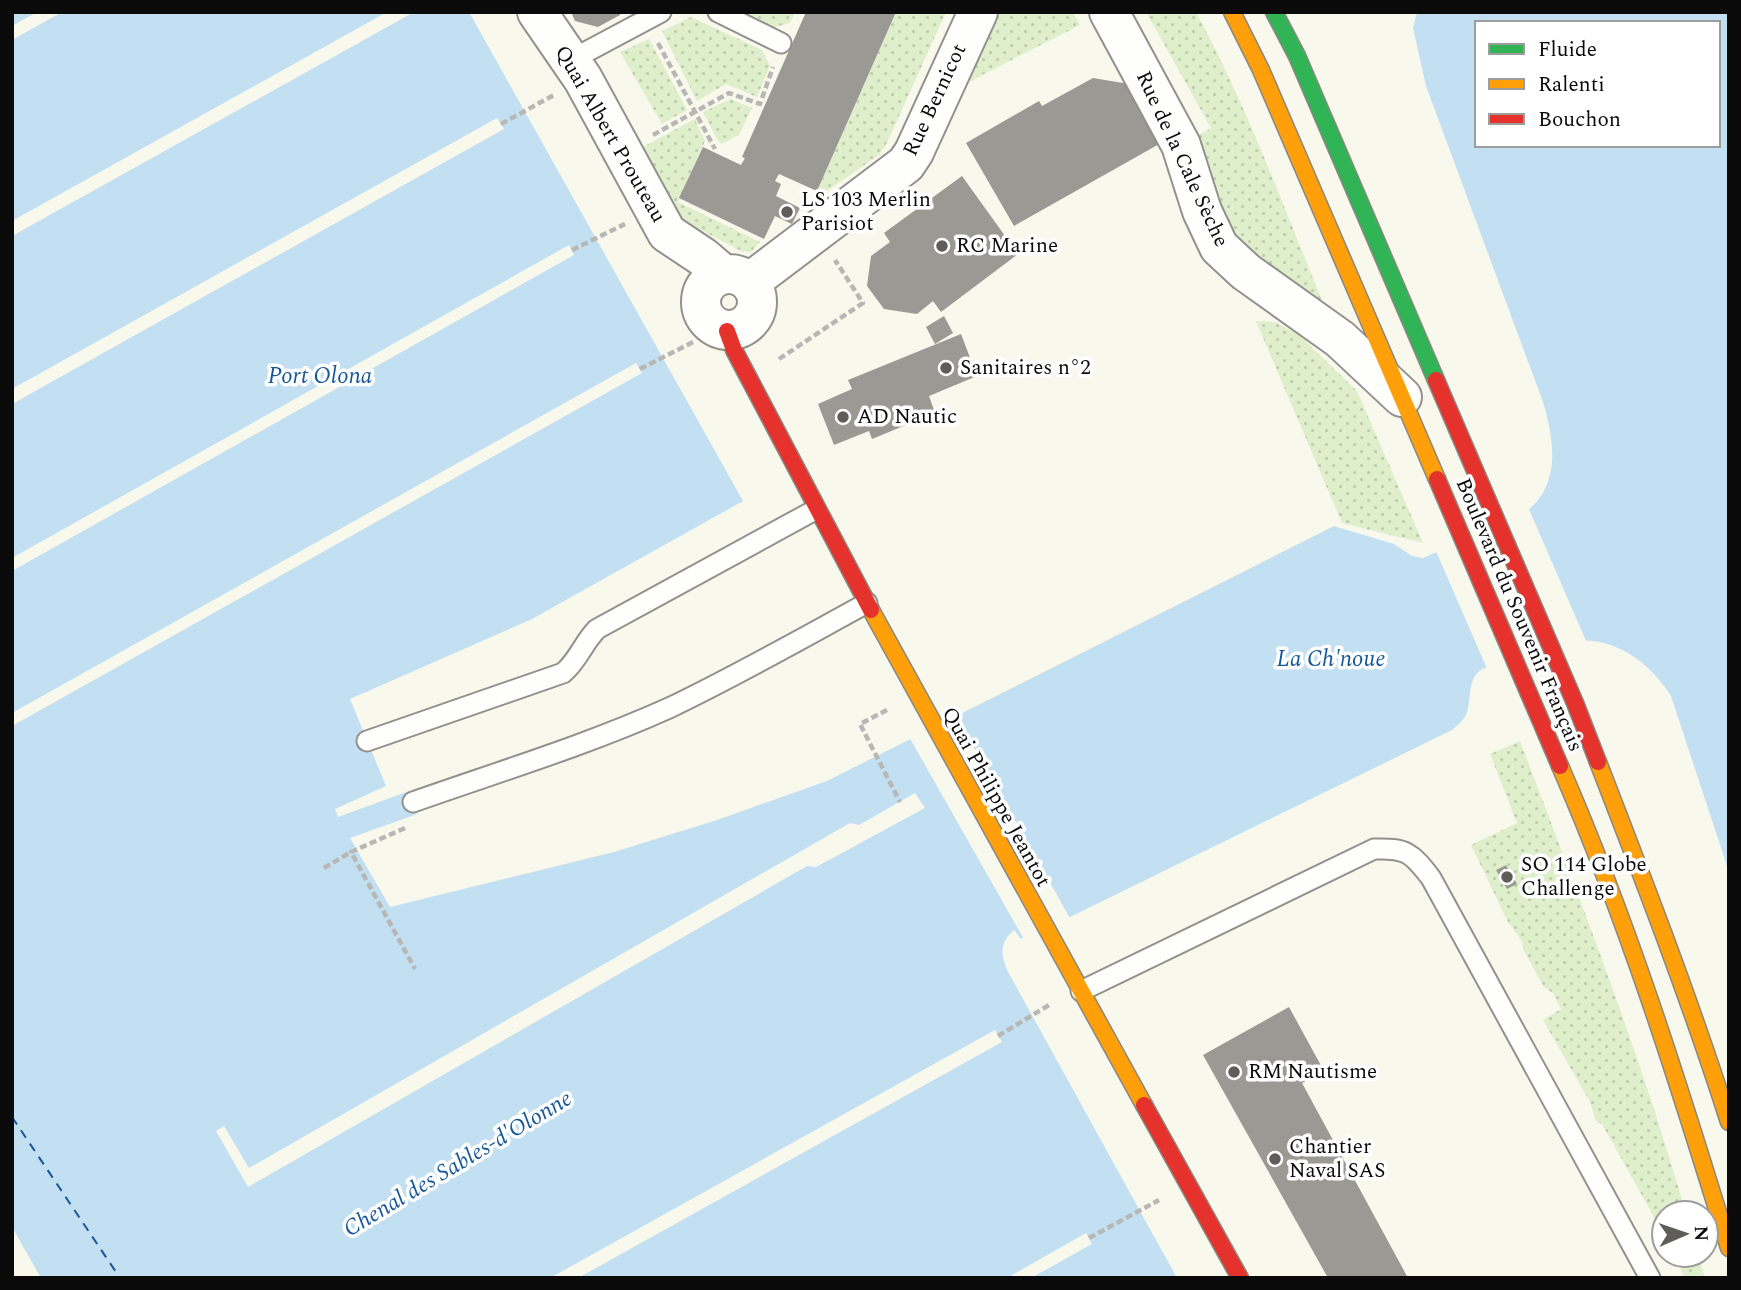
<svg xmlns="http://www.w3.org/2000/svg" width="1741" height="1290" font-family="Spectral,serif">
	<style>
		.grass { fill: url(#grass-dots) }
		.water { fill: #c3e0f3; fill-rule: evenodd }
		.pier { fill: #f9f8ec }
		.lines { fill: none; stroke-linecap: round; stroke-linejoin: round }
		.ferry { stroke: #15579a; stroke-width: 2; stroke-dasharray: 9 7; stroke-linecap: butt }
		.building { fill: #9b9993 }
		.lane-casing { stroke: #92918c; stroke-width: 23 }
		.street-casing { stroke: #92918c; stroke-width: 42 }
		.fast-casing { stroke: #888882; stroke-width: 19 }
		.slow-casing { stroke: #888882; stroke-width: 19 }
		.jam-casing { stroke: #888882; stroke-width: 19 }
		.path { stroke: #b7b7b5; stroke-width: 4.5; stroke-dasharray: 7 3.5; stroke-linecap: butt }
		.lane { stroke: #fefefc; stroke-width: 19 }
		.street { stroke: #fefefc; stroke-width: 38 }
		.fast { stroke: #30b455; stroke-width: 16 }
		.slow { stroke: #ff9f0a; stroke-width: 16 }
		.jam { stroke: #e5322d; stroke-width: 16 }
		.poi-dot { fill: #5e5d59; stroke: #fff; stroke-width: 2.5 }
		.labels { text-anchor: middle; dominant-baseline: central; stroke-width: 7; stroke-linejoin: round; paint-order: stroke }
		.street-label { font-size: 21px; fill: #0a0a0a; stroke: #fff }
		.poi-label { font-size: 21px; fill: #0a0a0a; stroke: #fff; text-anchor: start }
		.water-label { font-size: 23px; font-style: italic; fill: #15579a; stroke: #fff }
	</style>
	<defs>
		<pattern id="grass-dots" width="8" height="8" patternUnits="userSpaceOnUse" patternTransform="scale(1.75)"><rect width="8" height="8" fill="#dfefcc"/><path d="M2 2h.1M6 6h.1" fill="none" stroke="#beccae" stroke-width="1.8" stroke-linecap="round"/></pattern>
	</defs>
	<rect width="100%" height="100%" fill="#f9f8ec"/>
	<!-- grass -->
	<path class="grass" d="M734 12H795L790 23 771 28Z
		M896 12H946L887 143 879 155 817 198V191Z
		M1001 12H1073L1080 25 965 84 983 27Z
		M1146 12H1196C1248 108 1286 213 1327 313L1230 241 1191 140 1211 128Z
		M691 17 762 50 770 66 757 97 726 84 697 101 662 31Z
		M649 39 687 110 662 124 620 52Z
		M730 99 752 108 739 135 722 144 718 141 703 112Z
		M695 119 705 141 678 202 760 242 751 252 741 251 680 219 639 149Z
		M1256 321 1275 322 1299 335 1357 391 1423 543 1342 523Z
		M1520 741C1579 897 1640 1053 1686 1213H1664V1235L1602 1124 1596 1121 1590 1102 1543 1020 1561 1009 1553 993 1544 987 1524 951 1522 941 1508 922 1471 845 1517 823 1490 754Z
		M1675 1255H1698L1705 1278H1681L1683 1275Z"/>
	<!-- water -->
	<path class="water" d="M12 12H469L743 501 532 619 350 699 386 786 335 809 338 817 409 791 417 814 350 838 390 907 614 852 717 820 827 781 1334 526 1394 544 1412 556 1423 558 1520 516C1562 489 1555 443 1543 402L1426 86 1413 28 1417 12H1729V872L1671 696C1650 663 1616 637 1575 641L1482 669C1467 679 1472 696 1467 712 1464 720 1459 724 1452 730L1072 916 1021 939 1014 930C1000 943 1000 952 1007 970L1177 1278H12ZM1477 23H1718V145H1477Z"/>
	<!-- pier -->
	<path class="pier" d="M37 12H62L12 40V26Z
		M387 12H414L12 236V221Z
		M497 118 504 129 12 404V389Z
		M569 245 574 255 12 571V558Z
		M636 363 642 373 12 726V713Z
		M1528 507 1587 643 1576 644 1488 671 1435 549Z
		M954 712 1071 920 1025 941 908 735Z
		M915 793 925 808 816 867 807 866 248 1187 216 1131 224 1126 249 1168 850 823 859 825Z
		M995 1030 1002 1042 578 1278H550Z
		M12 1227 41 1278H12Z
		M1086 1233 1092 1244 1031 1278H1007Z"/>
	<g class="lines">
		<!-- ferry -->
		<path class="ferry" d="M12 1117 120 1278"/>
	</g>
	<!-- building -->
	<path class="building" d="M571 12H621L620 15 598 27 575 21Z
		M806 12H896L817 191 779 174 775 181 781 184 776 196 800 208 792 224 775 216 764 239 679 198 703 147 741 165 745 158 742 157Z
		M1093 78 1129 84 1161 143 1014 226 966 143 1039 101 1042 106Z
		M962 176 1018 254 941 312 933 301 917 314 884 309 867 286 871 256 890 242 884 233Z
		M944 316 953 333 935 344 926 327Z
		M961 334 977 376 929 396 935 413 872 439 869 431 834 445 818 404 852 389 848 380Z
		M1506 865 1517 884 1507 889 1496 870Z
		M1289 1007 1324 1071 1302 1083 1408 1278H1328L1203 1055Z"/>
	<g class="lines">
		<!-- lane casing -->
		<g class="lane-casing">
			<path id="lane" d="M718 12 781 43
				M571 60 661 12
				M367 741 563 673C578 661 583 643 597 629L815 510
				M413 802C498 772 587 745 669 708 736 676 801 639 867 603
				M1081 991 1374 849C1406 848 1411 852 1431 878L1650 1278"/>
		</g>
		<!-- street casing -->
		<g class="street-casing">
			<path id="street" d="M537 12 583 79 667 233 703 257 723 274
				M1109 12 1181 145 1202 211 1219 247 1246 272 1340 339 1402 397
				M701 302a28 28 0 1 1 56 0a28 28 0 1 1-56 0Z
				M750 282 906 164 914 152 978 12"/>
		</g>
		<!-- fast casing -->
		<g class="fast-casing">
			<path id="fast" d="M1274 12 1297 56 1436 380"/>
		</g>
		<!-- slow casing -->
		<g class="slow-casing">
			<path id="slow" d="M1232 12 1261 70 1437 479
				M871 610 1144 1105
				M1598 762C1644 881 1690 1000 1729 1122
				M1560 766C1628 922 1679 1085 1729 1248"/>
		</g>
		<!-- jam casing -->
		<g class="jam-casing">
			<path id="jam" d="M727 331 734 350 871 610
				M1436 380 1575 703 1598 762
				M1437 479 1560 766
				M1144 1105 1240 1278"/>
		</g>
		<!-- path -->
		<path class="path" d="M658 43 715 149
			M501 124 554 95
			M653 135 729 93 760 104 773 67
			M572 250 625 224
			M779 359 863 303 835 260
			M640 369 695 341
			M887 710 860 724 900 802
			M405 828 351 852 415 969
			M324 868 351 852
			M998 1036 1049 1005
			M1089 1238 1159 1200"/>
		<!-- lane -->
		<use href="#lane" class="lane"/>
		<!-- street -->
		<use href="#street" class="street"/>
		<!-- fast -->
		<use href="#fast" class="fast"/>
		<!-- slow -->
		<use href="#slow" class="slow"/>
		<!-- jam -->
		<use href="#jam" class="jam"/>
	</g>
	<!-- markers -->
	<g class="poi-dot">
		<circle cx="787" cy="212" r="7"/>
		<circle cx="942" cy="246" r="7"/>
		<circle cx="946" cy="368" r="7"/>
		<circle cx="843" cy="417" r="7"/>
		<circle cx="1507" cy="877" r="7"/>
		<circle cx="1234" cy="1072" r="7"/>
		<circle cx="1275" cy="1159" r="7"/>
	</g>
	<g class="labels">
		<!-- street labels -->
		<g class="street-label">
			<text transform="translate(935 100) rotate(-65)">Rue Bernicot</text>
			<text transform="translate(610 134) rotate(60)">Quai Albert Prouteau</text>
			<text transform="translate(1182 159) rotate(65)">Rue de la Cale Sèche</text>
			<text transform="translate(1519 615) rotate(67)">Boulevard du Souvenir Français</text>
			<text transform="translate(996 797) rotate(61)">Quai Philippe Jeantot</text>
		</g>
		<!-- poi labels -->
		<g class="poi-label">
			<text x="801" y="200">LS 103 Merlin<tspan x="801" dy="24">Parisiot</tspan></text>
			<text x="956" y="246">RC Marine</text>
			<text x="960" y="368">Sanitaires n°2</text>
			<text x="857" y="417">AD Nautic</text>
			<text x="1521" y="865">SO 114 Globe<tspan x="1521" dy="24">Challenge</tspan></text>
			<text x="1248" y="1072">RM Nautisme</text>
			<text x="1289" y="1147">Chantier<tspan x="1289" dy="24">Naval SAS</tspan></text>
		</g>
		<!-- water labels -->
		<g class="water-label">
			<text x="320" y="376">Port Olona</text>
			<text x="1331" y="659">La Ch'noue</text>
			<text transform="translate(458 1164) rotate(-31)">Chenal des Sables-d'Olonne</text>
		</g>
	</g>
	<!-- border -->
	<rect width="1741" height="1290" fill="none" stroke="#0a0a0a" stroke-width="28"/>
	<!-- legend -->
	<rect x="1475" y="21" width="245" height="126" fill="#ffffff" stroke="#9d9d9d" stroke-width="2"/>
	<rect x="1489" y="44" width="35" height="10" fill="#30b455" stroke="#9d9d9d" stroke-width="2"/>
	<text x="1538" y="56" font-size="21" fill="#0a0a0a">Fluide</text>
	<rect x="1489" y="79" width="35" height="10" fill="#ff9f0a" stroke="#9d9d9d" stroke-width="2"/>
	<text x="1538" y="91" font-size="21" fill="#0a0a0a">Ralenti</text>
	<rect x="1489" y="114" width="35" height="10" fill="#e5322d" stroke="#9d9d9d" stroke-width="2"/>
	<text x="1538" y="126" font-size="21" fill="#0a0a0a">Bouchon</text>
	<!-- north arrow -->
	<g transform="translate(1685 1234) rotate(88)"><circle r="33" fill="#ffffff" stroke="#9d9d9d" stroke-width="2"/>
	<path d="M0-5L12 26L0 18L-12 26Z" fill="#5e5d59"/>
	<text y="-10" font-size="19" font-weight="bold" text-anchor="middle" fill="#0a0a0a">N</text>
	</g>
</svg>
